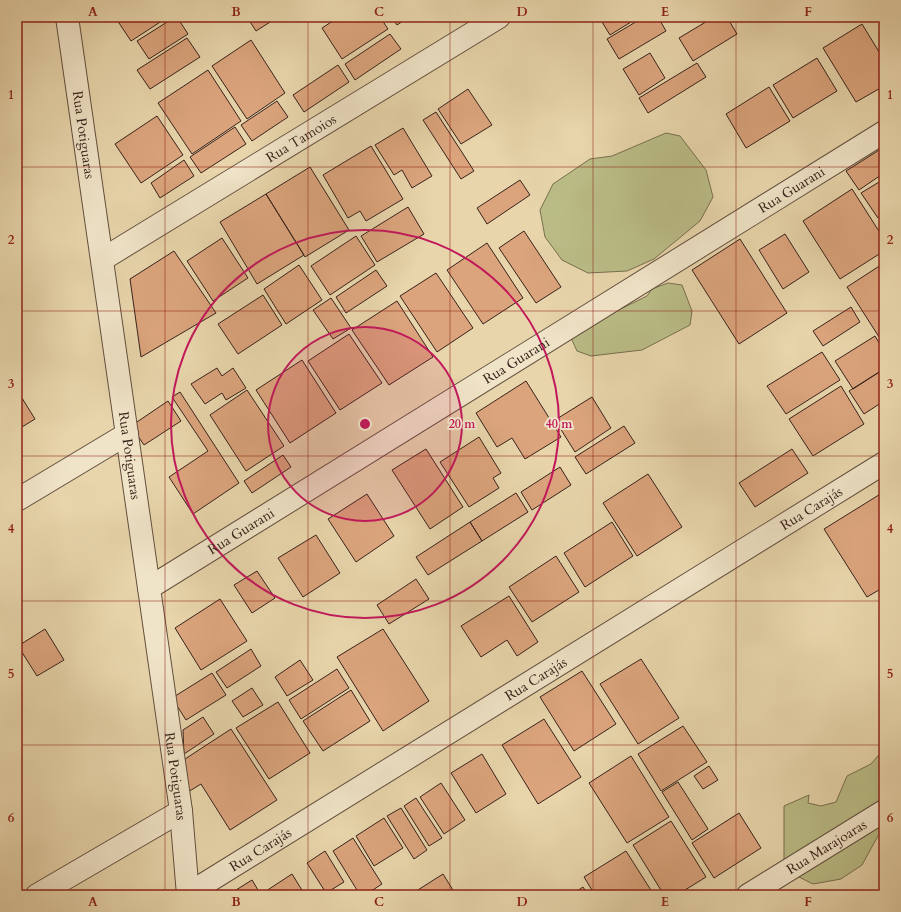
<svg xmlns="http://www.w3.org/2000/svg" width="901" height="912" font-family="Cardo,serif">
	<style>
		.green { fill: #babc86; stroke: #786f50 }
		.building { fill: #dba47d; stroke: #37221b }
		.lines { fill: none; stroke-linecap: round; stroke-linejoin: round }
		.street-casing { stroke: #634f3f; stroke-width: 24 }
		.street { stroke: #f0e4c8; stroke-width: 22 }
		.grid { fill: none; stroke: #8f2418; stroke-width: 1; stroke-opacity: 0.55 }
		.ring { fill: none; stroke: #c2185b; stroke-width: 2 }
		.labels { text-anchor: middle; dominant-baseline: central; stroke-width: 4; stroke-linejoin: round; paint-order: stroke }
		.street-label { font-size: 14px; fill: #37221b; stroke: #f0e4c8 }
		.centre { fill: #c2185b; stroke: #f0e4c8; stroke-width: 2 }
		.ring-label { font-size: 12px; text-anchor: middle; font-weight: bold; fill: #c2185b; stroke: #f0e4c8; stroke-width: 4; stroke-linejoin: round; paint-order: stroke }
		.neatline { fill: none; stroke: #8f2418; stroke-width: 1.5 }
		.grid-label { font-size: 13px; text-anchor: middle; font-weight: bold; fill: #8f2418 }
	</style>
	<rect width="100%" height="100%" fill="#e8d5ab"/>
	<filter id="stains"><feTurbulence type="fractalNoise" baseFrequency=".005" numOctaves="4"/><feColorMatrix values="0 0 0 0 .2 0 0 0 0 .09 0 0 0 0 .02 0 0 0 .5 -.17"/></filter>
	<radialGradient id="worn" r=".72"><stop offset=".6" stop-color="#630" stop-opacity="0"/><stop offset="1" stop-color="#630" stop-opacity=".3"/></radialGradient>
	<!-- green -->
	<path class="green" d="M666 133 680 136 706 170 713 197 700 221 654 259 627 271 588 273 562 260 545 237 540 210 553 184 590 159 612 156Z
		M668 283 682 285 692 311 690 325 642 350 591 356 577 351 571 338 582 328 647 296 652 289Z
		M884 749V825L862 865 841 879 813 884 791 873 784 862V806L809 795 808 803 821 806 836 802 847 776 871 764Z"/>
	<!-- building -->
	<path class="building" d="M115 17H168L131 41Z
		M175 17H177L188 34 149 59 137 41Z
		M247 17H278L256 31Z
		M339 17H380L388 29 342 59 322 28Z
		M391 17H409L397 25Z
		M599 17H639L610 35Z
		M644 17H658L666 31 619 59 607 39Z
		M714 17H727L737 34 693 61 679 38Z
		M876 17H884V30Z
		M862 24 884 60V86L856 102 823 48Z
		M390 34 401 49 355 80 345 64Z
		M187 38 200 57 150 89 137 70Z
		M251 40 285 93 247 119 212 66Z
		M650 53 665 78 639 95 623 69Z
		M817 58 837 91 793 118 773 85Z
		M697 63 706 77 648 113 639 98Z
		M338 65 349 82 304 112 293 95Z
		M208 70 241 121 192 154 158 103Z
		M769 87 790 121 746 148 726 114Z
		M468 89 492 125 461 144 438 109Z
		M277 101 288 117 252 141 241 125Z
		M436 112 474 171 461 179 423 120Z
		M157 116 183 155 141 183 115 144Z
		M235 127 246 144 201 173 190 157Z
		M403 128 432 176 412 188 402 170 394 175 375 145Z
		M371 146 403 199 366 221 360 211 348 218 323 175Z
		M884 147V173L859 190 846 171Z
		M184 160 194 176 160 198 151 183Z
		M310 167 349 230 305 257 266 194Z
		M884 179V214L878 218 861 193Z
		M520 180 530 195 487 224 477 208Z
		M852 189 884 239V251L840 279 803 221Z
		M266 194 304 255 257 284 220 222Z
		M408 207 424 234 377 262 361 236Z
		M524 231 561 287 536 303 499 248Z
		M785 234 809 272 783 289 759 250Z
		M356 236 375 265 330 295 311 266Z
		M222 238 248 278 213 301 187 261Z
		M740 239 787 313 739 344 692 270Z
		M487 243 523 298 483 324 447 270Z
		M174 251 216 313 141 357 130 279Z
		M884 263V338L881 340 847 287Z
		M299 265 322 300 286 324 264 289Z
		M376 270 387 286 346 313 336 297Z
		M436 273 473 328 437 352 400 296Z
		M263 295 282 325 238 354 218 324Z
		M331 298 351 328 333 339 313 310Z
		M397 301 433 357 389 385 352 330Z
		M851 307 860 322 823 346 813 331Z
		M349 334 382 383 340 410 308 361Z
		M875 336 884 351V369L853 389 835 361Z
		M822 352 840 380 786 414 767 386Z
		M17 354 22 381 17 384Z
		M302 360 336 413 290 443 256 390Z
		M217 368 222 376 233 368 246 388 226 400 222 393 205 404 191 384Z
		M884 369V401L864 414 849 391Z
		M526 381 561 437 525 459 512 438 497 447 476 413Z
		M841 386 864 424 813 456 789 419Z
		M17 390 35 419 17 430Z
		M247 390 284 446 246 471 210 415Z
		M180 392 239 483 193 514 169 477 208 451 172 397Z
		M592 397 611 428 575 452 555 420Z
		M168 401 181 421 144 445 131 426Z
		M624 426 635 443 586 474 575 457Z
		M479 437 501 473 493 478 499 488 469 507 440 462Z
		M426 449 463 507 430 529 392 470Z
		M792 449 808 473 755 507 739 483Z
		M283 455 291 467 252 493 244 481Z
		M560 467 571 485 532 510 521 492Z
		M648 474 682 527 637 556 603 503Z
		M516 493 528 512 482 541 470 522Z
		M882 493 884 495V587L867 597 824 529Z
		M367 494 394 536 356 562 328 519Z
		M470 522 482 541 428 575 416 557Z
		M612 522 633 556 585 587 564 553Z
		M316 535 340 573 303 597 278 558Z
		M556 556 579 592 532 622 509 587Z
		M257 571 275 598 252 613 234 585Z
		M416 579 429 599 389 624 377 605Z
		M509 596 538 642 517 656 507 640 481 657 461 626Z
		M220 599 247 641 201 670 175 628Z
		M45 629 64 660 37 676 18 646Z
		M383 629 429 701 383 731 337 657Z
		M251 649 261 666 227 688 216 672Z
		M641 659 679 718 638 744 600 684Z
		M300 660 313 680 287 696 275 677Z
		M337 669 349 688 301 719 289 700Z
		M582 671 616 724 574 751 540 697Z
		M212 673 226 695 186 720 172 698Z
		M252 688 263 705 243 717 232 701Z
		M351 690 370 721 323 751 303 721Z
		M278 702 310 753 269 779 236 728Z
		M203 717 214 734 184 754 183 730Z
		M544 719 581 777 538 804 502 745Z
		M683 726 707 762 661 791 638 754Z
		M231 729 277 800 230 830 201 784 188 792 185 759Z
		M482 754 506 794 476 813 451 773Z
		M631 756 669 817 627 843 589 783Z
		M709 766 718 780 703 789 694 776Z
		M678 782 708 829 692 840 662 792Z
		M441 783 465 820 444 834 420 797Z
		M416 798 442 838 429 846 404 806Z
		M401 808 427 850 414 859 387 816Z
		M739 813 761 848 714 878 692 843Z
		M384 818 403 848 374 866 356 836Z
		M671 821 706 877 677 895H664L633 845Z
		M353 838 382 884 365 895H360L333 851Z
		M325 851 344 882 326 893 307 863Z
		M626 851 654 895H595L584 877Z
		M292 874 305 895H264L263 893Z
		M443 874 456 895H410Z
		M252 880 261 895H228Z
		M583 887 588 895H571Z"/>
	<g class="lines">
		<!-- street casing -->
		<g class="street-casing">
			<g id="street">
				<path id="s1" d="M67 17 181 811 188 895"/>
				<path id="s2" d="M103 259 499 17"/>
				<path d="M17 500 127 434"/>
				<path id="s3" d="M149 588 884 132"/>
				<path id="s4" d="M188 894 884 463"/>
				<path d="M37 895 181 811"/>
				<path id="s5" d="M748 895 884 811"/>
			</g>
		</g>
		<!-- street -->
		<use href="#street" class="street"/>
	</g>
	<!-- grid -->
	<path class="grid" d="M165 17V895M308 17V895M450 17V895M593 17V895M736 17V895M17 167H884M17 311H884M17 456H884M17 601H884M17 745H884"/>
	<!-- distance rings -->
	<circle cx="365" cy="424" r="97" fill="#c2185b" fill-opacity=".12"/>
	<g class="ring">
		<circle cx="365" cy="424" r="97"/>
		<circle cx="365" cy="424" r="194"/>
	</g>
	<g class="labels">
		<!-- street labels -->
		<g class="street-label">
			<text stroke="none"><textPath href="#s1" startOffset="119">Rua Potiguaras</textPath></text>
			<text stroke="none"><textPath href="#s2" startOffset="232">Rua Tamoios</textPath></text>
			<text stroke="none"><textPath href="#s3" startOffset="756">Rua Guarani</textPath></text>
			<text stroke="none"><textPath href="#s3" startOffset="432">Rua Guarani</textPath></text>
			<text stroke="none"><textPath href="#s1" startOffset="443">Rua Potiguaras</textPath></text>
			<text stroke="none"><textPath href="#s4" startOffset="733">Rua Carajás</textPath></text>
			<text stroke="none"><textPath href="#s3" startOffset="108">Rua Guarani</textPath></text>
			<text stroke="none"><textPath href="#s4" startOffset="409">Rua Carajás</textPath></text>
			<text stroke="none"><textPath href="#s1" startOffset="767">Rua Potiguaras</textPath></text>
			<text stroke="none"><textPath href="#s5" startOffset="92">Rua Marajoaras</textPath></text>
			<text stroke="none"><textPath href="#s4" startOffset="85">Rua Carajás</textPath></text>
		</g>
	</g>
	<circle cx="365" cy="424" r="6" class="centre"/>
	<g class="ring-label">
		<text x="462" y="428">20 m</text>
		<text x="559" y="428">40 m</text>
	</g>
	<!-- margin -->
	<rect width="901" height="912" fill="none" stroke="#e8d5ab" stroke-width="44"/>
	<rect x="22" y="22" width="857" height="868" class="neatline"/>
	<g class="grid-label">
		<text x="93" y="16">A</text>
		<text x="236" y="16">B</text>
		<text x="379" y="16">C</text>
		<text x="522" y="16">D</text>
		<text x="665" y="16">E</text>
		<text x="808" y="16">F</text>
		<text x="11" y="99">1</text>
		<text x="890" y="99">1</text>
		<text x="11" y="244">2</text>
		<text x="890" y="244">2</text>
		<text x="11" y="388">3</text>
		<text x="890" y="388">3</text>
		<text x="11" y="533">4</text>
		<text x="890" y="533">4</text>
		<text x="11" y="678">5</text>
		<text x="890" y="678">5</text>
		<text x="11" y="822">6</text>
		<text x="890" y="822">6</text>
		<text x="93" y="906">A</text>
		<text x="236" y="906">B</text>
		<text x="379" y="906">C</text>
		<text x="522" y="906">D</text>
		<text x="665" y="906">E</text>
		<text x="808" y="906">F</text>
	</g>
	<rect width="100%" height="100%" filter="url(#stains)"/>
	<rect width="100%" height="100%" fill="url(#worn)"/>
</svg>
